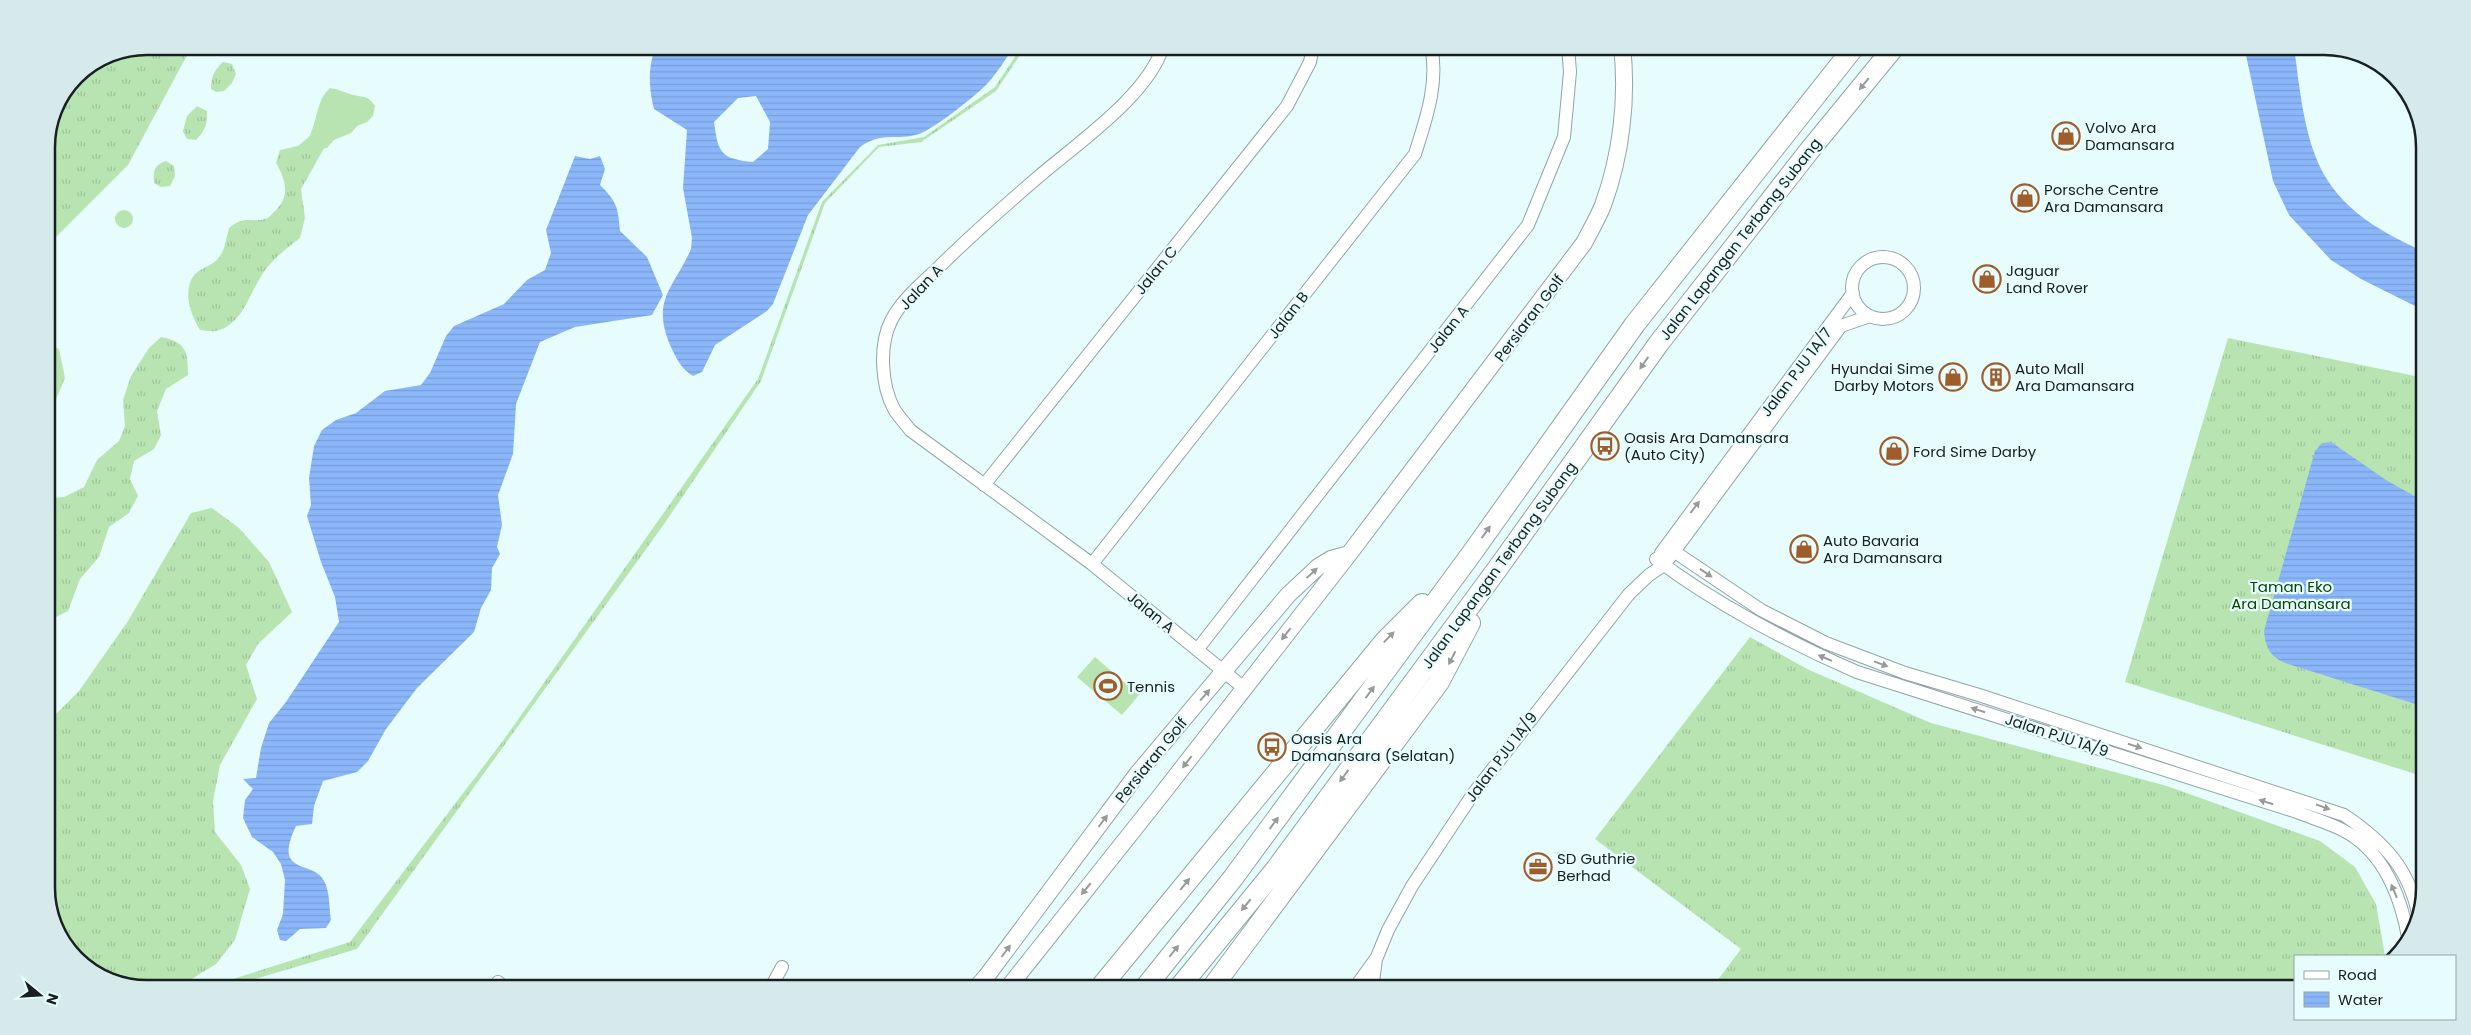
<svg xmlns="http://www.w3.org/2000/svg" width="2471" height="1035" font-family="Poppins,sans-serif">
	<style>
		.grass { fill: url(#grass-tufts) }
		.pitch { fill: #b8e4b2 }
		.water { fill: url(#water-rules); fill-rule: evenodd }
		.lines { fill: none; stroke-linecap: round; stroke-linejoin: round }
		.minor-casing { stroke: #91a5a6; stroke-width: 14 }
		.tertiary-casing { stroke: #91a5a6; stroke-width: 18 }
		.primary-casing { stroke: #91a5a6; stroke-width: 22 }
		.minor { stroke: #fff; stroke-width: 12 }
		.tertiary { stroke: #fff; stroke-width: 16 }
		.primary { stroke: #fff; stroke-width: 20 }
		.oneway { fill: #979b9b }
		.labels { text-anchor: middle; dominant-baseline: central; stroke-width: 4.5; stroke-linejoin: round; paint-order: stroke }
		.poi-label { font-size: 15px; fill: #182020; stroke: #e7fcfd; text-anchor: start }
		.street-label { font-size: 15px; fill: #182020; stroke: #e7fcfd }
		.park-label { font-size: 15px; fill: #0c4605; stroke: #e7fcfd }
		.rim { fill: none; stroke: #182020; stroke-width: 2.5 }
	</style>
	<defs>
		<pattern id="grass-tufts" width="24" height="20" patternUnits="userSpaceOnUse" patternTransform="scale(1.25)"><rect width="24" height="20" fill="#b8e4b2"/><path d="M3 7l-1-3M5 7V3M7 7l1-3M15 17l-1-3M17 17v-4M19 17l1-3" fill="none" stroke="#9dc399"/></pattern>
		<pattern id="water-rules" width="6" height="5" patternUnits="userSpaceOnUse" patternTransform="scale(1.25)"><rect width="6" height="5" fill="#8bb7fa"/><path d="M0 2.5h6" fill="none" stroke="#779dd6"/></pattern>
	</defs>
	<rect width="100%" height="100%" fill="#e7fcfd"/>
	<!-- grass -->
	<path class="grass" d="M148 46H192L128 165 46 247V141L57 103 76 76 109 54Z
		M1022 46H1026L996 91 921 142 879 147 825 203 761 381 662 527 357 949 221 989H201L350 942 505 738 758 379 822 202 878 145 924 137 995 87Z
		M223 62 232 64 236 74 232 83 224 91 216 92 211 89C211 77 214 70 223 62Z
		M197 106 207 111C208 123 205 131 196 140L187 139 183 131 187 116Z
		M317 130 327 143 301 189 305 218 300 238C287 248 275 257 266 269 250 289 244 325 216 331 211 332 205 330 200 330 191 315 182 292 194 275 199 269 211 266 217 260 225 252 226 239 229 228 246 215 248 223 265 219 269 218 272 214 274 212 291 197 286 180 276 163L280 150 298 146Z
		M166 161 174 166 175 176 170 186 161 187 154 183C153 171 154 165 166 161Z
		M115 219a9 9 0 1 1 18 0a9 9 0 1 1-18 0Z
		M161 337C186 342 188 351 188 375L166 389 157 411 161 435 154 449 134 461 130 479 138 496 129 513 109 527 99 557 80 579 68 611 46 622V498L64 497 84 487 97 460 119 441 125 426 123 400 131 376 149 348Z
		M2228 338 2425 378V777L2125 682Z
		M46 343 59 349 65 378 51 411 46 415Z
		M212 508 239 528 269 562 292 612 258 644 246 665 257 699 220 765 213 801 215 832 241 865 250 889 235 940 216 964 182 985 164 989H148L109 981 67 949 46 894V724L79 691 128 621 191 513Z
		M1750 637 1807 669 1931 723 2167 786 2320 841 2355 867 2376 904 2385 956H2295V989H1711L1741 949 1595 839Z"/>
	<!-- pitch -->
	<path class="pitch" d="M330 88C338 89 343 92 350 94 362 98 368 94 375 106L373 116 367 122 357 126 351 133 334 140 327 148 321 149 314 146 310 135C318 118 317 99 330 88Z
		M1095 657 1139 695 1122 715 1077 677Z"/>
	<!-- water -->
	<path class="water" d="M657 46H1014C1006 59 997 73 987 84 975 96 934 129 919 134 896 141 882 131 860 147L808 215 773 304 767 311 715 345 702 372 693 376C681 369 676 358 670 345 651 299 674 288 691 249L692 238 683 188 687 130 654 109C649 91 647 63 657 46ZM756 96 770 122 768 149 753 162C721 159 718 153 714 122L738 98Z
		M2244 46H2294C2308 158 2314 203 2425 252V311L2361 279 2331 260 2289 215 2273 181Z
		M575 156 590 159 600 156 605 169 600 185C617 202 618 207 620 231L647 257 663 295 652 315 575 327 540 342 516 404 513 454 498 495 502 525 497 547 500 554 492 568 491 590 481 608 474 632 417 688 386 729 368 761 357 772 323 781 314 806 312 824 296 826C272 877 313 859 324 881 330 891 329 909 331 920L326 928 300 929 286 941 280 940 277 930 283 914 285 880 281 864 273 852 252 837 243 818 245 800 253 789 243 779 256 778 261 748 269 723 286 702 339 622 335 597 321 562 307 516 311 505 309 478 314 446 322 430 336 420 356 413 385 391 421 385 430 373 446 336 454 326 504 304 527 280 545 270 551 253 546 230Z
		M2331 442 2386 480 2425 502V707L2288 664C2270 657 2266 649 2264 631L2315 451 2322 443Z"/>
	<g class="lines">
		<!-- minor casing -->
		<g class="minor-casing">
			<path id="minor" d="M1163 46C1149 95 1075 145 1037 178 1002 208 968 238 936 270 920 285 901 301 891 321 879 345 881 385 894 409 898 416 905 423 910 430L1092 564 1244 688
				M1852 288a31 31 0 1 1 62 0a31 31 0 1 1-62 0Z
				M984 485 1287 106 1310 62 1313 46
				M1666 546 1761 610 1826 643 1905 673 1979 695 2344 815C2384 842 2410 869 2419 918
				M1661 553 1853 293
				M1656 559C1714 603 1790 643 1857 672L2297 812C2317 820 2340 826 2357 839 2387 861 2402 902 2408 937
				M1092 564 1415 154C1426 119 1439 83 1431 46
				M1197 650 1528 225 1564 137 1570 72 1568 46
				M498 982 506 989
				M770 989 782 967
				M1354 989 1377 957 1388 930 1412 886 1473 794 1629 594 1649 575 1664 565 1841 326 1870 316
				M1372 989 1376 959"/>
		</g>
		<!-- tertiary casing -->
		<g class="tertiary-casing">
			<path id="tertiary" d="M975 989 986 977 1138 773 1288 595 1318 567 1331 559 1349 554
				M1007 989 1162 794 1349 554 1584 243C1590 231 1598 218 1603 205 1621 156 1628 99 1622 46"/>
		</g>
		<!-- primary casing -->
		<g class="primary-casing">
			<path id="primary" d="M1099 989 1385 641 1422 604
				M1144 989 1233 878 1472 553 1635 324 1855 46
				M1178 989 1276 869 1498 568 1659 343 1809 151 1895 46
				M1211 989 1439 682 1470 623"/>
		</g>
		<!-- minor -->
		<use href="#minor" class="minor"/>
		<!-- tertiary -->
		<use href="#tertiary" class="tertiary"/>
		<!-- primary -->
		<use href="#primary" class="primary"/>
	</g>
	<!-- one-way arrows -->
	<defs><path id="oneway-solid" d="M-6-.8H1V-3.2L6.5 0L1 3.2V.8H-6Z" transform="scale(1.25)"/></defs>
	<g class="oneway">
		<use href="#oneway-solid" transform="translate(1864 84) rotate(129)"/>
		<use href="#oneway-solid" transform="translate(1644 363) rotate(125)"/>
		<use href="#oneway-solid" transform="translate(1695 507) rotate(-53)"/>
		<use href="#oneway-solid" transform="translate(1486 532) rotate(-55)"/>
		<use href="#oneway-solid" transform="translate(1312 573) rotate(-43)"/>
		<use href="#oneway-solid" transform="translate(1706 573) rotate(34)"/>
		<use href="#oneway-solid" transform="translate(1286 634) rotate(128)"/>
		<use href="#oneway-solid" transform="translate(1389 637) rotate(-46)"/>
		<use href="#oneway-solid" transform="translate(1452 658) rotate(117)"/>
		<use href="#oneway-solid" transform="translate(1825 658) rotate(-157)"/>
		<use href="#oneway-solid" transform="translate(1881 664) rotate(20)"/>
		<use href="#oneway-solid" transform="translate(1370 692) rotate(-54)"/>
		<use href="#oneway-solid" transform="translate(1205 695) rotate(-49)"/>
		<use href="#oneway-solid" transform="translate(1978 710) rotate(-162)"/>
		<use href="#oneway-solid" transform="translate(2135 746) rotate(18)"/>
		<use href="#oneway-solid" transform="translate(1187 762) rotate(128)"/>
		<use href="#oneway-solid" transform="translate(1344 776) rotate(126)"/>
		<use href="#oneway-solid" transform="translate(2266 802) rotate(-162)"/>
		<use href="#oneway-solid" transform="translate(2323 807) rotate(20)"/>
		<use href="#oneway-solid" transform="translate(1103 821) rotate(-53)"/>
		<use href="#oneway-solid" transform="translate(1274 823) rotate(-54)"/>
		<use href="#oneway-solid" transform="translate(1185 884) rotate(-51)"/>
		<use href="#oneway-solid" transform="translate(1086 889) rotate(129)"/>
		<use href="#oneway-solid" transform="translate(2394 891) rotate(-113)"/>
		<use href="#oneway-solid" transform="translate(1246 905) rotate(129)"/>
		<use href="#oneway-solid" transform="translate(1006 951) rotate(-53)"/>
		<use href="#oneway-solid" transform="translate(1174 951) rotate(-51)"/>
	</g>
	<!-- icons -->
	<defs>
		<g id="shop-ring" transform="scale(1.4375)"><circle r="9.5" fill="#e7fcfd" stroke="#a05d2c" stroke-width="1.5"/><path d="M-5-2.5h2.3a2.7 3.5 0 0 1 5.4 0H5L5.5 6h-11ZM-1.5-2.5h3a1.5 2.3 0 0 0-3 0Z" fill="#a05d2c"/></g>
		<g id="building-ring" transform="scale(1.4375)"><circle r="9.5" fill="#e7fcfd" stroke="#a05d2c" stroke-width="1.5"/><path d="M-4-6H4V6H1V3H-1V6H-4ZM-2.5-4.3h1.7v1.8h-1.7ZM.8-4.3h1.7v1.8H.8ZM-2.5-1h1.7V.8h-1.7ZM.8-1h1.7V.8H.8Z" fill="#a05d2c"/></g>
		<g id="bus-ring" transform="scale(1.4375)"><circle r="9.5" fill="#e7fcfd" stroke="#a05d2c" stroke-width="1.5"/><path d="M-5-6H5V4H4V6H2V4H-2V6H-4V4H-5ZM-3.5-4V0h7V-4ZM-3.5 1.2v1.5H-2V1.2ZM2 1.2v1.5H3.5V1.2Z" fill="#a05d2c"/></g>
		<g id="stadium-ring" transform="scale(1.4375)"><circle r="9.5" fill="#e7fcfd" stroke="#a05d2c" stroke-width="1.5"/><path d="M0-5a6.5 5 0 1 0 0 10a6.5 5 0 1 0 0-10ZM-3.5-1.8h7v3.6h-7Z" fill="#a05d2c"/></g>
		<g id="office-ring" transform="scale(1.4375)"><circle r="9.5" fill="#e7fcfd" stroke="#a05d2c" stroke-width="1.5"/><path d="M-6-3h4V-5.5h4V-3h4V5H-6ZM-1-4.5V-3h2v-1.5ZM-6 0V1H6V0Z" fill="#a05d2c"/></g>
	</defs>
	<g fill-rule="evenodd">
		<use href="#shop-ring" x="2066" y="136"/>
		<use href="#shop-ring" x="2025" y="198"/>
		<use href="#shop-ring" x="1987" y="279"/>
		<use href="#shop-ring" x="1953" y="377"/>
		<use href="#building-ring" x="1996" y="377"/>
		<use href="#bus-ring" x="1605" y="446"/>
		<use href="#shop-ring" x="1894" y="451"/>
		<use href="#shop-ring" x="1804" y="549"/>
		<use href="#stadium-ring" x="1108" y="686"/>
		<use href="#bus-ring" x="1272" y="747"/>
		<use href="#office-ring" x="1538" y="867"/>
	</g>
	<g class="labels">
		<!-- poi labels -->
		<g class="poi-label">
			<text x="2085" y="127">Volvo Ara<tspan x="2085" dy="17">Damansara</tspan></text>
			<text x="2044" y="189">Porsche Centre<tspan x="2044" dy="17">Ara Damansara</tspan></text>
			<text x="2006" y="270">Jaguar<tspan x="2006" dy="17">Land Rover</tspan></text>
			<text x="1934" y="368" text-anchor="end">Hyundai Sime<tspan x="1934" dy="17">Darby Motors</tspan></text>
			<text x="2015" y="368">Auto Mall<tspan x="2015" dy="17">Ara Damansara</tspan></text>
			<text x="1624" y="437">Oasis Ara Damansara<tspan x="1624" dy="17">(Auto City)</tspan></text>
			<text x="1913" y="451">Ford Sime Darby</text>
			<text x="1823" y="540">Auto Bavaria<tspan x="1823" dy="17">Ara Damansara</tspan></text>
			<text x="1127" y="686">Tennis</text>
			<text x="1291" y="738">Oasis Ara<tspan x="1291" dy="17">Damansara (Selatan)</tspan></text>
			<text x="1557" y="858">SD Guthrie<tspan x="1557" dy="17">Berhad</tspan></text>
		</g>
		<!-- street labels -->
		<g class="street-label">
			<text transform="translate(1740 239) rotate(-52)">Jalan Lapangan Terbang Subang</text>
			<text transform="translate(1156 270) rotate(-51)">Jalan C</text>
			<text transform="translate(921 287) rotate(-47)">Jalan A</text>
			<text transform="translate(1288 315) rotate(-52)">Jalan B</text>
			<text transform="translate(1529 318) rotate(-53)">Persiaran Golf</text>
			<text transform="translate(1448 329) rotate(-52)">Jalan A</text>
			<text transform="translate(1796 372) rotate(-53)">Jalan PJU 1A/7</text>
			<text transform="translate(1499 565) rotate(-54)">Jalan Lapangan Terbang Subang</text>
			<text transform="translate(1151 612) rotate(39)">Jalan A</text>
			<text transform="translate(2057 735) rotate(18)">Jalan PJU 1A/9</text>
			<text transform="translate(1501 757) rotate(-53)">Jalan PJU 1A/9</text>
			<text transform="translate(1151 760) rotate(-51)">Persiaran Golf</text>
		</g>
		<!-- park labels -->
		<g class="park-label">
			<text x="2291" y="586">Taman Eko<tspan x="2291" dy="17">Ara Damansara</tspan></text>
		</g>
	</g>
	<!-- crop -->
	<path d="M0 0H2471V1035H0ZM147 55H2324A92 92 0 0 1 2416 147V888A92 92 0 0 1 2324 980H147A92 92 0 0 1 55 888V147A92 92 0 0 1 147 55Z" fill="#d6eaeb" fill-rule="evenodd"/>
	<path class="rim" d="M147 55H2324A92 92 0 0 1 2416 147V888A92 92 0 0 1 2324 980H147A92 92 0 0 1 55 888V147A92 92 0 0 1 147 55Z"/>
	<!-- legend -->
	<rect x="2294" y="955" width="162" height="65" fill="#e7fcfd" stroke="#94a4a5"/>
	<rect x="2304" y="971" width="25" height="8" fill="#ffffff" stroke="#94a4a5"/>
	<text x="2338" y="980" font-size="15" fill="#182020">Road</text>
	<rect x="2304" y="992" width="25" height="15" fill="url(#water-rules)" stroke="#94a4a5"/>
	<text x="2338" y="1005" font-size="15" fill="#182020">Water</text>
	<!-- north arrow -->
	<g transform="translate(40 995) rotate(108)" stroke="#e7fcfd" stroke-width="4" paint-order="stroke">
	<path d="M0-4L9 19L0 12L-9 19Z" fill="#182020"/>
	<text y="-8" font-size="14" font-weight="bold" text-anchor="middle" fill="#182020">N</text>
	</g>
</svg>
